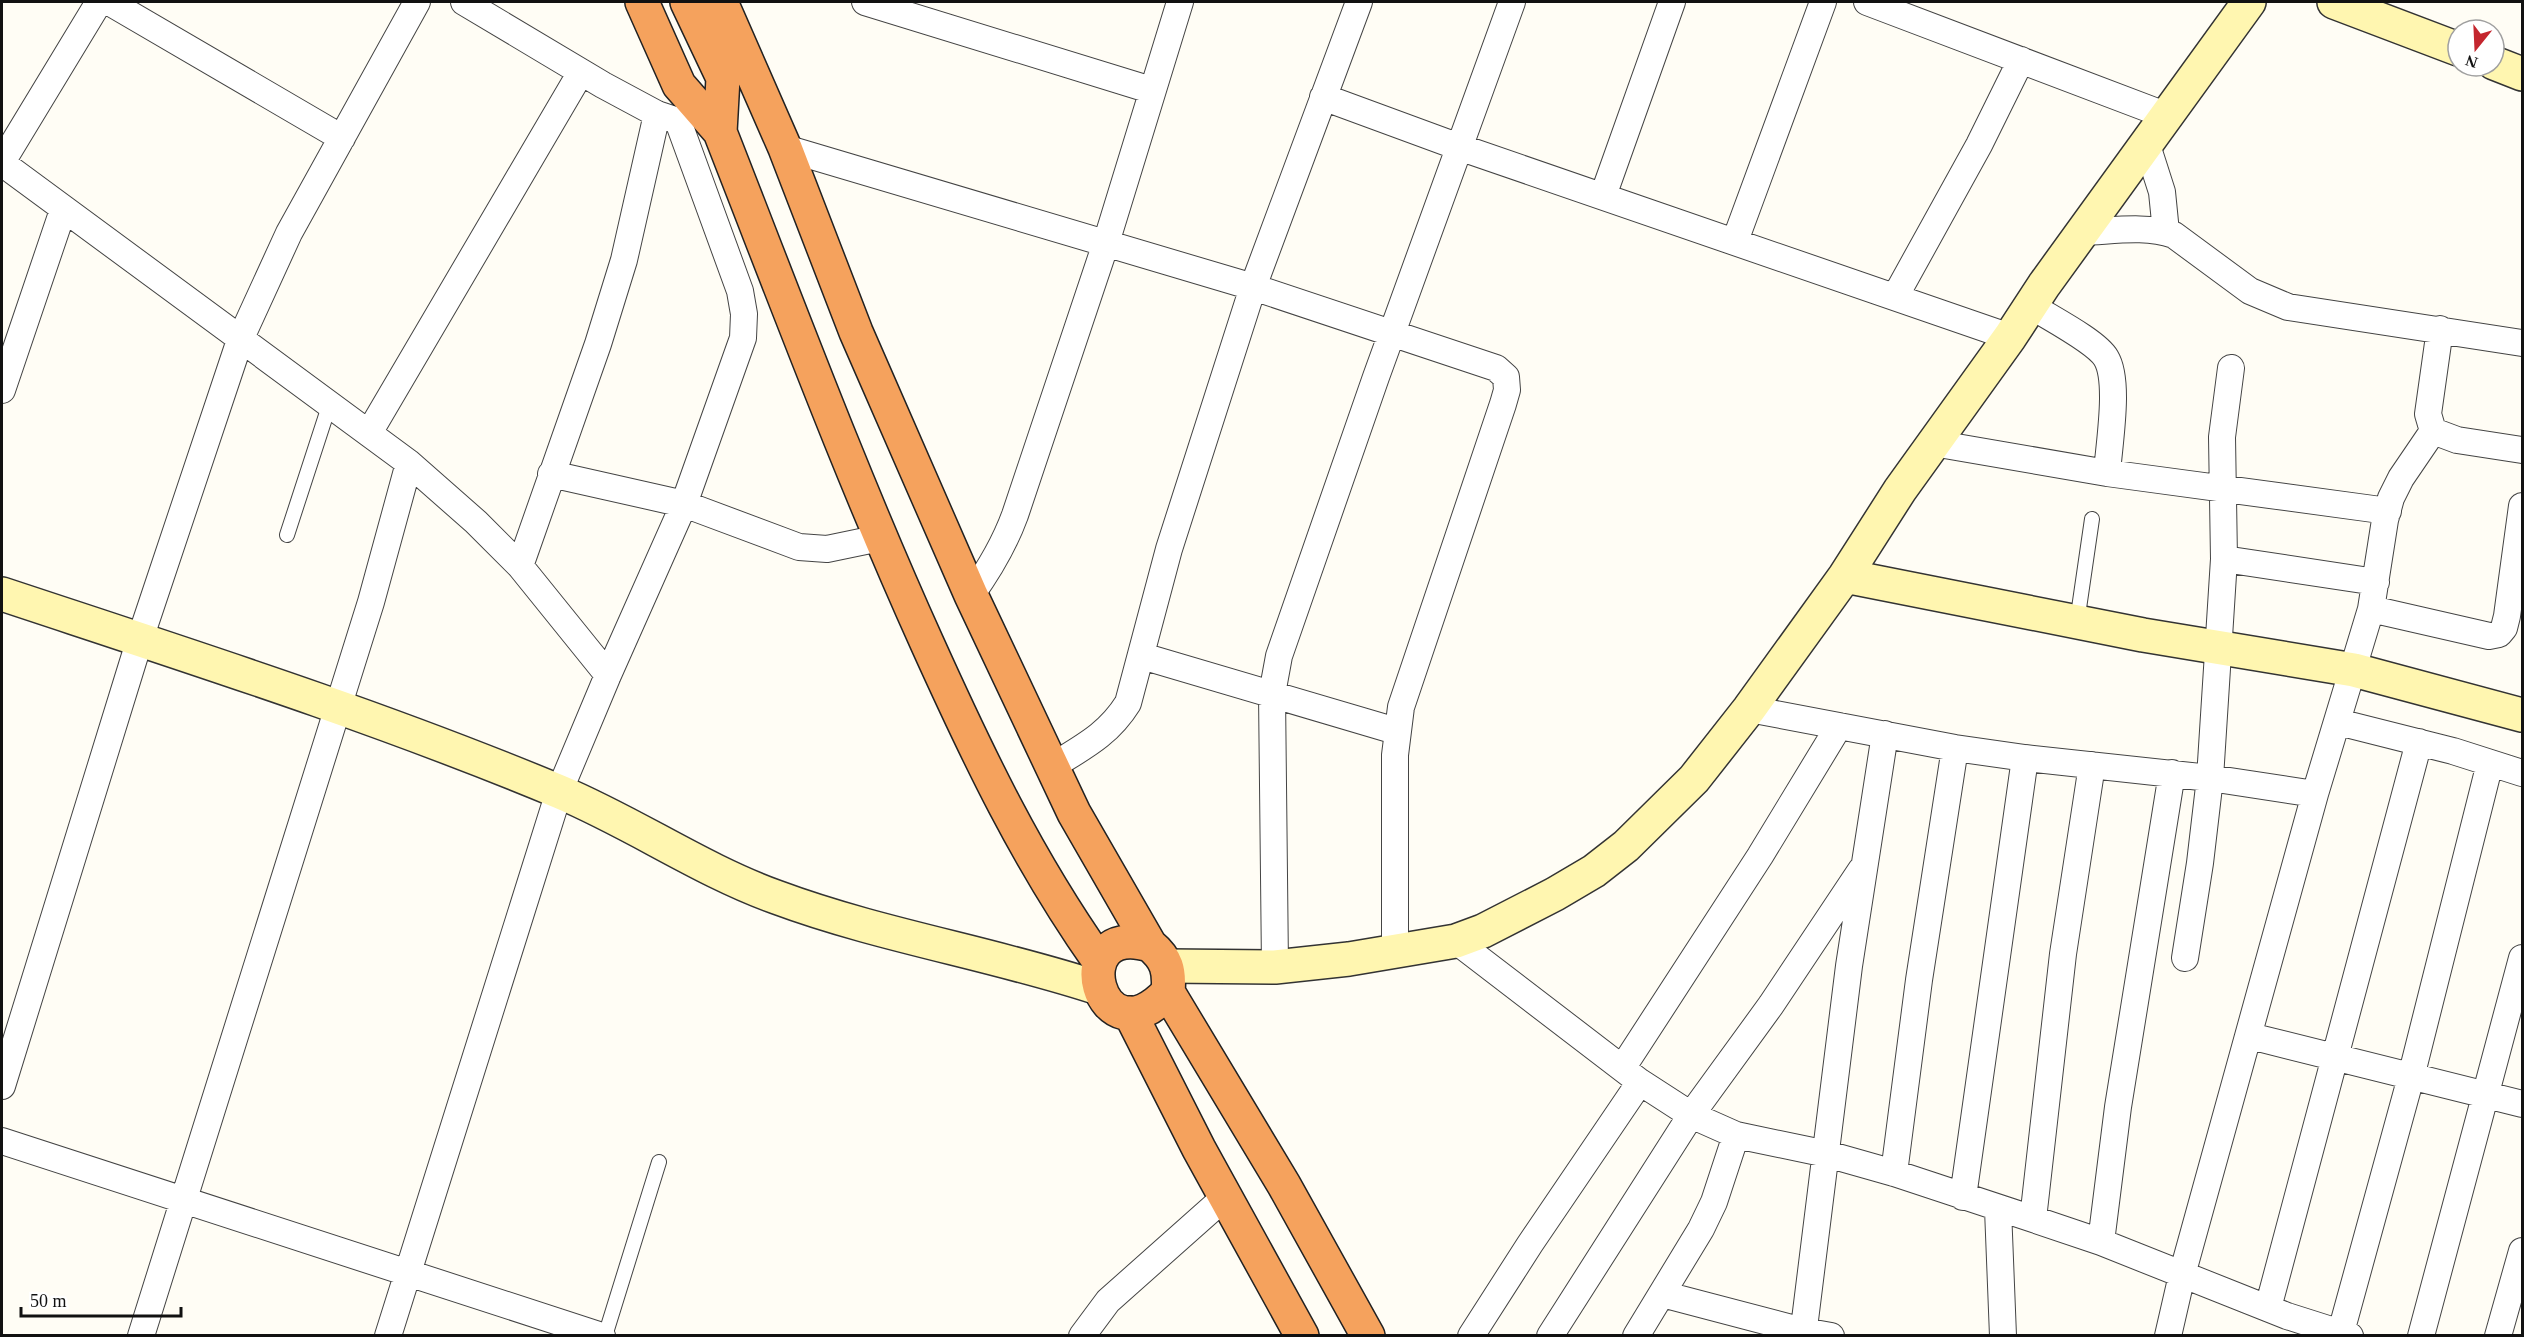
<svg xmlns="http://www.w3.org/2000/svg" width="2524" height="1337" font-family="Georgia,serif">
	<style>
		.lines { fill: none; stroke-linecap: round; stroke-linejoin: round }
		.lane-casing { stroke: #444; stroke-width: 16 }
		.street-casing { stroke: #444; stroke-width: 28 }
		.secondary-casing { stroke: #333; stroke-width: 36 }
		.highway-casing { stroke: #222; stroke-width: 36 }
		.lane { stroke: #fff; stroke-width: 14 }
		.street { stroke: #fff; stroke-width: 26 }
		.secondary { stroke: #fff6b0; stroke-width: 33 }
		.highway { stroke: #f5a25d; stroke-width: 33 }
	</style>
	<rect width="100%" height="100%" fill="#fffdf5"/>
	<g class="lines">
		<!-- lane casing -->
		<g class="lane-casing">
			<path id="lane" d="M287 535 330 403
				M2077 622 2092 519
				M605 1336 659 1162"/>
		</g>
		<!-- street casing -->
		<g class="street-casing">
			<path id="street" d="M109 2 342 138
				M464 2 603 85 657 114 672 119
				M865 2 1151 90
				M1867 2 2165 115
				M1323 97 1459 147 2010 337
				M2146 142 2162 192 2166 232
				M785 148 1253 287 1496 368 1506 377 1507 390 1503 404 1401 707 1395 755V952
				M2 162 99 2
				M2 163 409 463 476 522 520 566 608 675
				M1603 196 1672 2
				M2083 232C2113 231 2145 225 2174 235L2250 291 2288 307 2522 343
				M1735 241 1823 2
				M1895 297 1979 145 2021 60
				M2030 305C2048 317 2096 341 2106 358 2120 381 2109 444 2107 473
				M2440 329 2428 414 2433 431 2457 440 2522 450
				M2 390 63 210
				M369 433 581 72
				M1933 443 2107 473 2388 511
				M551 474 684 504 799 547 827 549 880 538
				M2224 559 2376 582
				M520 566 598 344 624 260 657 114
				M971 595C989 570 1004 545 1015 515L1106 243 1180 2
				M2371 609 2489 636 2499 634 2504 628 2507 616 2522 506
				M1142 656 1396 731
				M1749 709 1955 748 2025 758 2210 778 2315 794
				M2338 722 2453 751 2522 773
				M1051 767C1083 747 1108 735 1128 703L1169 549 1253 287 1359 2
				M1456 941 1640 1082 1691 1115 1736 1135 1827 1154 1894 1173 2033 1219 2101 1242 2287 1316 2350 1336
				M2185 958 2200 863 2210 778 2224 559 2222 437 2231 368
				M1275 967 1272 694 1279 656 1376 377 1512 2
				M2250 1036 2522 1104
				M1623 1067 1760 856 1839 726
				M2 1086 140 639 240 340 289 233 417 2
				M2 1141 602 1336
				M1894 1173 1919 980 1955 748
				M1963 1197 2025 758
				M1998 1209 2003 1336
				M2033 1219 2063 954 2092 765
				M2101 1242 2118 1107 2172 773
				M1662 1294 1803 1331 1831 1336
				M2268 1308 2419 742
				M2341 1332 2411 1077 2490 763
				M141 1336 371 602 409 463
				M388 1336 559 792 608 675 684 504 743 338 744 314 740 291 678 121
				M1082 1336 1108 1301 1225 1197
				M1471 1336 1530 1244 1640 1082
				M1550 1336 1691 1115 1771 1005 1861 870
				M1636 1336 1701 1229 1714 1202 1736 1135
				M1803 1336 1849 966 1885 734
				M2168 1336 2182 1275 2315 794 2371 609 2385 520 2391 498 2401 478 2433 431
				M2421 1336 2522 958
				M2498 1336 2522 1251"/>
		</g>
		<!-- secondary casing -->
		<g class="secondary-casing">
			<path id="secondary" d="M2334 2 2458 49
				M2494 63 2522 74
				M1845 576 2143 635 2354 670 2522 715
				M2 594C189 656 378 716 560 792 634 823 701 870 776 897 881 936 992 953 1098 988
				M1168 966 1275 967 1349 959 1456 941 1483 931 1555 894 1594 871 1626 846 1694 779 1749 709 1845 576 1900 490 2010 337 2044 285 2249 2"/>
		</g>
		<!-- highway casing -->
		<g class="highway-casing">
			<path id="highway" d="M642 2 679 85 720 132C787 303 851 475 927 643 978 756 1027 859 1099 961
				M687 2 723 78 720 132
				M721 2 785 148 856 332 971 595 1074 813 1150 945C1167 959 1170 971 1168 992 1099 1067 1061 919 1150 945
				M1168 992 1284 1185 1368 1336
				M1130 1013 1199 1149 1302 1336"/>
		</g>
		<!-- lane -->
		<use href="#lane" class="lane"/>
		<!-- street -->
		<use href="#street" class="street"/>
		<!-- secondary -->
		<use href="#secondary" class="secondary"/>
		<!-- highway -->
		<use href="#highway" class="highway"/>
	</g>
	<!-- border -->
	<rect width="2524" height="1337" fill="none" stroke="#111111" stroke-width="6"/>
	<!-- north arrow -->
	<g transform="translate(2476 48) rotate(198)"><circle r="28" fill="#ffffff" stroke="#a0a0a0" stroke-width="1.5"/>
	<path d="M0-4.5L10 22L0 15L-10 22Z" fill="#c4262e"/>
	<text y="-9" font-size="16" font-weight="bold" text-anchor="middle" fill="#111111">N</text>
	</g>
	<!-- scale -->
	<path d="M21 1307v9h160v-9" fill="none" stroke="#111111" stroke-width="3"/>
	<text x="30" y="1307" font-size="18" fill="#111111" stroke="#ffffff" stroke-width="4.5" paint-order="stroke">50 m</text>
</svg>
